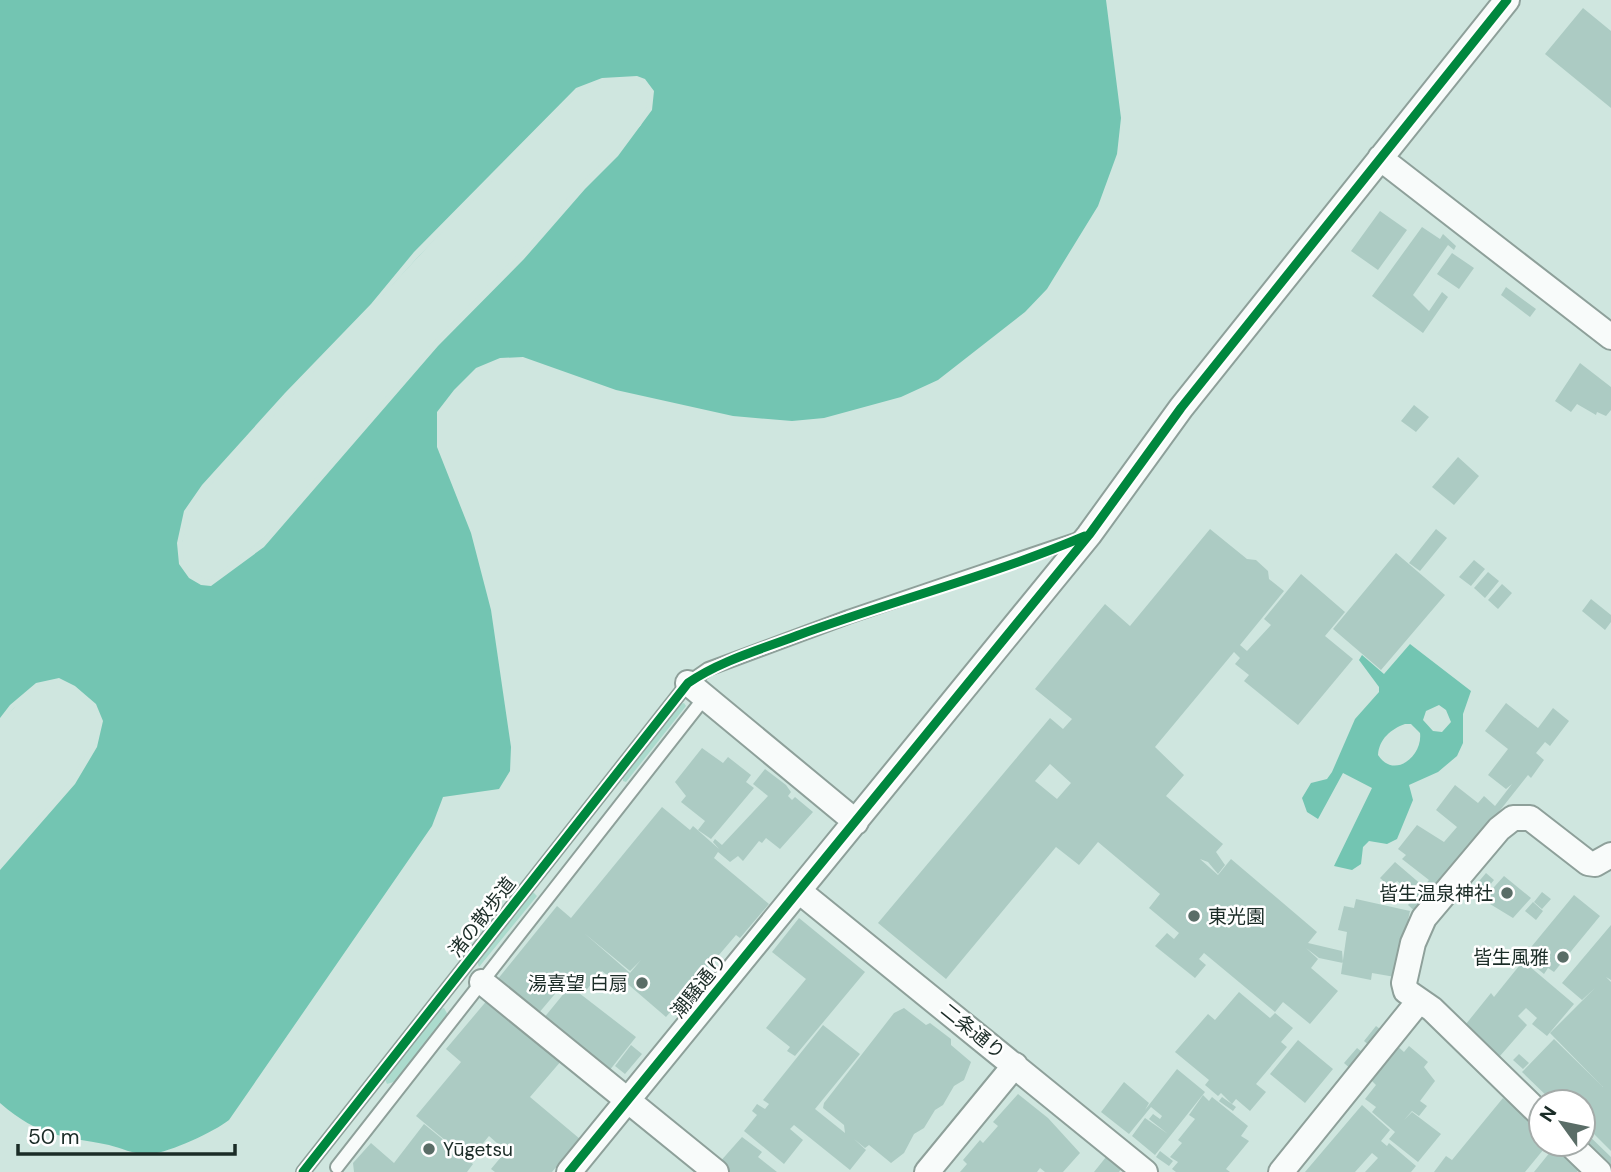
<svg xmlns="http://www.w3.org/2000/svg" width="1611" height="1172" font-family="'DM Sans','Noto Sans JP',sans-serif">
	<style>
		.green { fill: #abdbcd }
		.water { fill: #73c5b2; fill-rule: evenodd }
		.pier { fill: #cfe6df; fill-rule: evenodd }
		.building { fill: #accbc3; fill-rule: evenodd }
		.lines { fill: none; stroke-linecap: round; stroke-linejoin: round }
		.service-casing { stroke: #8ea09a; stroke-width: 16 }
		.minor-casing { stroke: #8ea09a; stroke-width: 28 }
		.service { stroke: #f8fbfa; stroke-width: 12 }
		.minor { stroke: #f8fbfa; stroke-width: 24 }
		.cycleway-casing { stroke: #fff; stroke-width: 13 }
		.cycleway { stroke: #00873e; stroke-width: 9 }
		.poi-dot { fill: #5a6d67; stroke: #fff; stroke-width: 2.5 }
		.labels { text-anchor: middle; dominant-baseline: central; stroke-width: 5; stroke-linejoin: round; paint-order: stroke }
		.poi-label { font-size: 19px; fill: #1b2c27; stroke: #fff; text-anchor: end }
		.street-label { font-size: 19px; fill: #1b2c27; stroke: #fff }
	</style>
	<rect width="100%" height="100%" fill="#cfe6df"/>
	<!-- green -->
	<path class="green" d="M684 703 686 706 626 782 623 781V778L680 704Z
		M532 891 537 896 479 967 477 961Z
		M444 1008 449 1017 397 1081 387 1084 385 1079 440 1009Z"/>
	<!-- water -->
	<path class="water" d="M0 0H1106L1121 118 1117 154 1098 206 1047 289 1025 312 938 380 901 397 824 418 792 421 733 416 616 390 523 357 500 358 476 368 454 390 437 412V447L471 533 491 610 511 747 510 771 499 789 443 797 432 826 229 1120C214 1132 170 1152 151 1154 138 1156 121 1148 109 1145 60 1135 41 1138 0 1103V866C26 837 122 746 94 705 87 695 69 687 59 680L38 685 0 721ZM620 78 644 81 652 92 641 125 345 446 262 545 211 583H201L181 563 183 522 205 486 549 116 578 91Z
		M1410 644 1471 691 1463 714V743L1457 756 1438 772 1409 785 1413 800 1397 839 1387 844 1369 841 1363 847 1361 864 1352 870 1334 866 1372 788 1343 773 1318 819 1307 812 1302 798 1311 783 1327 779 1332 772 1355 719 1379 692V687L1359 660 1362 655 1384 674ZM1439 705 1446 710 1451 722 1442 732 1433 731 1423 720 1426 711ZM1405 724H1411L1420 733C1423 756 1394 780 1378 755 1379 739 1391 729 1405 724Z"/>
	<!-- pier -->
	<path class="pier" d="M637 76 645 79 654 91 652 110 618 156 585 189 524 259 438 346 264 547 211 586 201 585 189 578 179 564 177 543 184 511 202 485 285 393 371 304 414 252 576 88 602 78ZM621 81 642 84 648 93 646 108 638 123 613 153 580 183 541 230 434 341 260 542 210 580 193 574 184 561 182 543 190 514 208 488 419 256 552 119 580 94 603 84Z
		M59 678 75 686 96 704 103 721 97 747 75 784 0 870V861L70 781 91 746 96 722 91 706 58 684 39 689 13 709 0 724V718L10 705 36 683Z"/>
	<!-- building -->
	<path class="building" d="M1583 8 1611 31V108L1545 54Z
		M1380 211 1407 230 1378 270 1351 251Z
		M1422 227 1440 239 1443 234 1456 246 1454 250 1448 245 1413 295 1429 311 1442 292 1448 297 1423 333 1372 296Z
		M1452 253 1474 268 1459 289 1437 274Z
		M1506 287 1536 309 1530 317 1501 295Z
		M1580 363 1611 387V410L1606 416 1597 412 1596 415 1577 404 1571 412 1555 401Z
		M1414 405 1429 417 1416 432 1401 421Z
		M1458 457 1479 476 1454 505 1432 487Z
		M1210 529 1247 559 1256 560 1268 571 1269 579 1284 591 1240 645 1247 651 1271 625 1264 619 1301 574 1345 612 1325 636 1353 659 1298 725 1244 681 1249 675 1235 664 1240 658 1234 652 1155 747 1184 775 1166 796 1223 844 1216 852 1225 865 1218 874 1208 862 1200 859 1218 875 1231 859 1317 932 1308 943 1342 951 1343 963 1319 958 1306 948 1318 959 1311 968 1338 991 1310 1024 1283 1002 1275 1012 1204 953 1199 959 1206 965 1195 978 1155 946 1167 933 1174 939 1179 933 1149 908 1160 894 1098 842 1079 865 1056 847 946 979 878 923 1050 718 1063 729 1072 719 1035 689 1105 604 1130 626ZM1050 764 1071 783 1057 799 1035 781Z
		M1436 529 1447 538 1420 571 1409 563Z
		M1396 553 1445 595 1381 670 1333 629Z
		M1474 560 1485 569 1471 586 1459 577Z
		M1488 572 1499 581 1485 598 1474 588Z
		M1502 584 1512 593 1498 609 1488 600Z
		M1591 599 1611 615V622L1605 630 1582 611Z
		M1506 703 1538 728 1553 708 1569 721 1550 746 1545 742 1536 753 1544 760 1531 778 1528 775 1418 914 1408 905 1429 880 1402 859 1406 855 1398 849 1417 825 1444 842 1457 827 1436 810 1455 785 1478 803 1484 796 1495 806 1512 784 1506 789 1488 775 1508 749 1485 731Z
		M702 748 723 763 728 757 751 775 746 782 754 788 711 839 698 830 705 821 681 802 686 796 675 782Z
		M765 769 786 785 791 792 788 796 792 800 795 797 813 812 780 849 766 838 762 843 759 841 743 861 738 856 730 862 718 852 714 858 769 904 740 938 736 935 666 1017 623 980 618 984 602 971 583 994 565 982 538 1014 497 980 557 906 571 918 662 807 690 830 693 826 719 849 713 842 715 839 722 845 768 796 753 784ZM584 933 630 971 641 960 630 973Z
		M1395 862 1423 886 1411 900 1402 892 1406 888 1397 881 1391 888 1380 878Z
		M1486 873 1494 880 1478 900 1469 893Z
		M1504 876 1531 898 1513 918 1490 904 1493 901 1486 896Z
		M1542 892 1551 899 1542 909 1534 902Z
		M1574 895 1600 916 1554 972 1548 968 1544 974 1523 957Z
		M1356 899 1410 911 1395 977 1372 973 1371 980 1341 974 1347 932 1338 930 1344 906 1354 908Z
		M1533 902 1543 911 1536 920 1525 911Z
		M799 918 865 972 795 1056 787 1051 790 1047 766 1028 806 979 772 952Z
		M1611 925V980L1606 977 1611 982V1151L1583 1123V1102H1553L1522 1072 1554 1039 1603 1087 1550 1033 1595 988 1582 1000 1562 983Z
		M1523 961 1574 1004 1547 1036 1532 1024 1537 1018 1526 1008 1518 1016 1527 1025 1500 1056 1466 1024 1491 993 1494 997Z
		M570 986 636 1037 609 1071 543 1019Z
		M1239 992 1270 1018 1275 1013 1293 1028 1281 1042 1287 1047 1256 1084 1266 1092 1250 1111 1236 1099 1232 1104 1221 1093 1218 1096 1205 1085 1209 1080 1175 1052 1208 1014 1215 1020Z
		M489 998 562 1060 530 1097 580 1139 552 1172H495L491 1169 506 1151 489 1136 469 1160 416 1116 461 1062 446 1049Z
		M904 1008 926 1025 930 1023 951 1039V1045L971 1062 964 1080 954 1086 943 1105 935 1110 924 1128 914 1134 904 1153 891 1163 869 1145 865 1148 854 1139 866 1150 850 1170 794 1125 790 1129 803 1140 784 1164 744 1131 757 1115 752 1111 757 1104 765 1109 769 1104 763 1100 823 1025 860 1054 815 1109 845 1133 844 1125 823 1108 824 1103 894 1013Z
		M1376 1026 1384 1032 1371 1047 1364 1041Z
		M1298 1040 1333 1069 1305 1103 1270 1074Z
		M631 1045 642 1054 625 1074 615 1066Z
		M1396 1045 1404 1052 1409 1046 1428 1062 1424 1067 1435 1081 1420 1101 1427 1106 1419 1116 1412 1111 1404 1120 1412 1112 1441 1134 1418 1162 1389 1139 1395 1132 1372 1112 1376 1107 1365 1099 1376 1085 1371 1080Z
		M1357 1048 1366 1055 1353 1071 1344 1063Z
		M1519 1054 1529 1063 1523 1069 1513 1060Z
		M1177 1069 1205 1092 1155 1155 1132 1136 1145 1118 1168 1134 1149 1119 1153 1114 1160 1119 1162 1116 1151 1107 1129 1134 1101 1112 1124 1082 1149 1103 1145 1110Z
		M1018 1094 1048 1118 1080 1153 1063 1172H1045L1040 1168 1037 1172H960L967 1164 963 1160 980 1140 983 1143 998 1126 993 1122Z
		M1203 1095 1209 1101 1212 1097 1248 1126 1241 1136 1249 1141 1226 1169 1230 1172H1176L1172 1169 1178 1162 1170 1157 1182 1143 1178 1140 1195 1119 1189 1115Z
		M1222 1097 1236 1107 1233 1111 1219 1101Z
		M1503 1098 1541 1130V1144H1548L1525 1172H1434L1446 1156 1452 1160Z
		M1362 1105 1390 1130 1381 1141 1387 1146 1389 1143 1416 1166 1411 1172H1365L1378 1158 1372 1153 1355 1172H1305Z
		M424 1124 473 1164 467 1172H354L353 1163 371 1143 394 1163Z
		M1583 1130 1611 1157V1167L1583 1139Z
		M742 1137 762 1152 758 1157 777 1172H728L718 1164Z
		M1555 1146 1581 1167 1577 1172H1534Z
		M1160 1151 1173 1161 1169 1166 1156 1157Z
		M1106 1157 1121 1169 1119 1172H1094Z"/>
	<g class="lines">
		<!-- service casing -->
		<g class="service-casing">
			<path id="service" d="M337 1167 705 697
				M303 1172 688 683 708 669 848 617 1078 539"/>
		</g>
		<!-- minor casing -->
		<g class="minor-casing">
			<path id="minor" d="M1380 158 1611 337
				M688 683 856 822
				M799 891 1145 1172
				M482 982 716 1172
				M1541 1115 1432 1009 1406 991 1404 983 1413 943 1424 918 1499 829 1513 818H1530L1588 863 1595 864 1611 855
				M1570 1144 1599 1172
				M569 1172 1089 535 1181 408 1507 0
				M927 1172 1015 1065
				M1281 1172 1419 1001"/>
		</g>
		<!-- service -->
		<use href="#service" class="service"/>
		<!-- minor -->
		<use href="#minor" class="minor"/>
		<!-- cycleway casing -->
		<g class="cycleway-casing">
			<path id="cycleway" d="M303 1172 688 683C720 661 759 650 796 636 891 601 991 576 1085 536
				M569 1172 1089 535 1181 408 1507 0"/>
		</g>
		<!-- cycleway -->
		<use href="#cycleway" class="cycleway"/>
	</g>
	<!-- markers -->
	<g class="poi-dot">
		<circle cx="1507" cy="893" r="7"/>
		<circle cx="1194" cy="916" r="7"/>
		<circle cx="1563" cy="957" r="7"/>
		<circle cx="642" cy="983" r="7"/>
		<circle cx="429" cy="1149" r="7"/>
	</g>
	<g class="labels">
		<!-- poi labels -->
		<g class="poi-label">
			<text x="1493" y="893">皆生温泉神社</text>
			<text x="1208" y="916" text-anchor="start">東光園</text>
			<text x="1549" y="957">皆生風雅</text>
			<text x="628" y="983">湯喜望 白扇</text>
			<text x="443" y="1149" text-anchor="start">Yūgetsu</text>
		</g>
		<!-- street labels -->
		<g class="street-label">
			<text transform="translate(482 917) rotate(-52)">渚の散歩道</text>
			<text transform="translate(699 986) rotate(-51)">潮騒通り</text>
			<text transform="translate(973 1031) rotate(39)">二条通り</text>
		</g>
	</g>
	<!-- north arrow -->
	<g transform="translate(1562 1123) rotate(303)"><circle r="33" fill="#ffffff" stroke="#a4aba9" stroke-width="2"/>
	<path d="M0-5L12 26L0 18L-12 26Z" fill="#5a6d67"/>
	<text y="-10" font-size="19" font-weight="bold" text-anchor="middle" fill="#1b2c27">N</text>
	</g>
	<!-- scale -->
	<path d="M18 1144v10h217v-10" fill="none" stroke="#1b2c27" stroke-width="3.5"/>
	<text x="28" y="1144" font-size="21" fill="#1b2c27" stroke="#ffffff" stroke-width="5" paint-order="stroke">50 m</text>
</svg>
